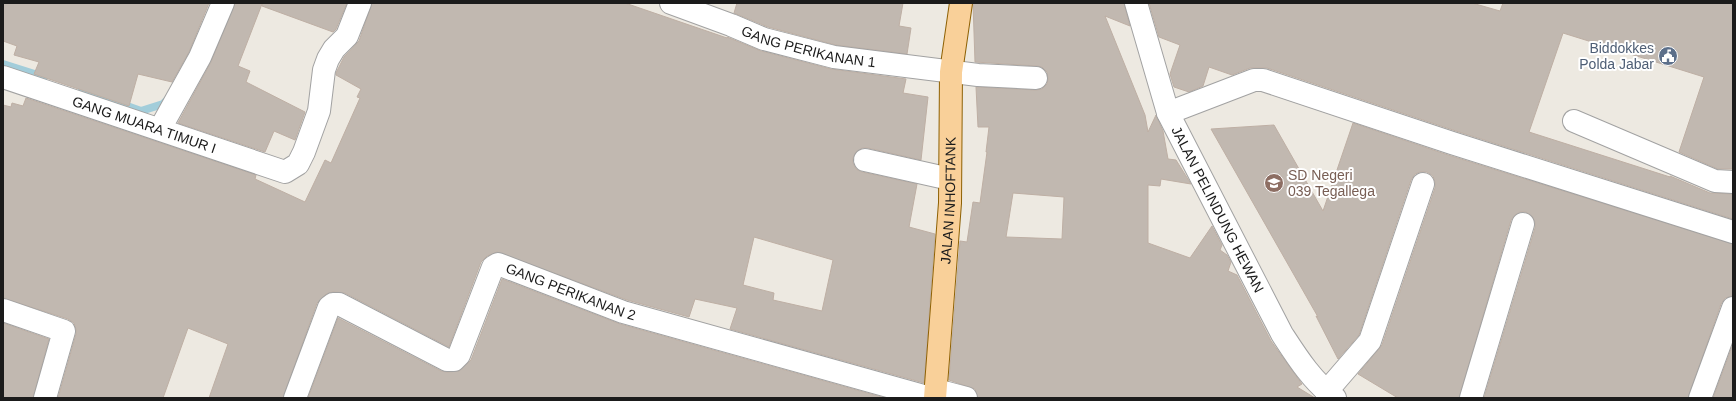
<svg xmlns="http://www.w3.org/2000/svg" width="1736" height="401" font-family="Helvetica,sans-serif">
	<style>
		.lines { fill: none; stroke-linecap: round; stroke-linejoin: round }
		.stream { stroke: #a2cdda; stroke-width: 8 }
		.building { fill: #c1b8b0; stroke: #beafa4; fill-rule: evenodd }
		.minor-casing { stroke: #a2a2a2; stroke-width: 24 }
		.major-casing { stroke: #8e6104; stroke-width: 24 }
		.minor { stroke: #fff; stroke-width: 22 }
		.major { stroke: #f9d099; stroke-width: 22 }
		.labels { text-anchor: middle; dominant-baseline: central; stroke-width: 4; stroke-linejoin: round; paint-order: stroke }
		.street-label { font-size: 14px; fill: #1b1b1b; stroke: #fff }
		.service-label { font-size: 14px; fill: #4e5e75; stroke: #fff; text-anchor: end }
		.education-label { font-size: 14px; fill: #785e54; stroke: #fff; text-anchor: start }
	</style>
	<rect width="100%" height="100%" fill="#ede9e1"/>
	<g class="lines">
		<!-- stream -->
		<path class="stream" d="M3 64 44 77
			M82 90 141 111 163 104 169 98"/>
	</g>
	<!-- building -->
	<path class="building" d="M3 3H209L189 52 172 82 138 74 129 106 34 74 39 62 14 55 17 46 3 41Z
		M235 3H347L336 29 333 32 262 6V4L238 66 250 71 246 82 305 112 295 140 274 131 265 152 178 123 211 62Z
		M372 3H625L727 38V37L761 51 831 69 906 79 903 93 928 97 921 160 868 148H862L856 152 853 158V163L856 169 862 172 917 184 909 227 935 234 924 383 730 329 737 308 695 299 689 317 627 300 497 252 487 256 481 262 449 347 345 293 333 292 326 294 317 303 283 398H209L228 344 188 328 163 398H58L76 334V329L74 323 68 319 3 298V105L11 107 12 103 23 106 26 98 256 175 255 179 305 202 325 160 331 163 360 98 357 97 361 89 336 75V73L344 57 359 41ZM754 237 833 260 822 311 773 300 774 293 743 285Z
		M737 3H903L899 26 911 28 907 54 836 45 768 27 734 13Z
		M973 3H1124L1130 26 1105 16 1145 115 1148 132 1156 115 1163 131 1168 159 1176 160 1191 184 1161 179 1160 186 1148 185V243L1190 258 1212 226 1222 245 1220 250 1227 255 1231 262 1228 271 1237 275 1271 341 1302 384 1297 387 1315 398H978L975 389 949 380 960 241 967 242 973 202 980 203 987 152H986L989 127H978L976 87 1036 90 1042 89 1047 84 1048 79 1047 72 1042 67 1037 66 975 62ZM1013 193 1064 197 1062 239 1006 237Z
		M1149 3H1472L1500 11 1503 3H1733V169H1718L1679 152 1704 77 1563 33 1529 132 1670 177V176L1710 193 1733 194V219L1456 131 1267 68H1250L1232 75 1209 67 1203 86 1189 92 1174 87 1170 74 1180 45 1159 37Z
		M1353 123 1448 155 1733 244V296L1725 298 1721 304 1688 398H1484L1535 228V222L1532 216 1526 212H1520L1515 215 1511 220 1459 398H1398L1358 374 1382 345 1435 188V182L1433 176 1427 172H1420L1415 174 1411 180 1359 335 1338 359 1316 316 1318 317 1211 129 1274 125 1323 211Z
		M502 279 620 324 885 398H308L338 318 441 371 447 372 459 371 471 360Z
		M3 323 49 339 33 398H3Z
		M1733 344V398H1713Z"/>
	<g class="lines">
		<!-- minor casing -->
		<g class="minor-casing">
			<g id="minor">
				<path id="s1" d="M671 3 731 25 764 39 834 57 978 75 1036 78"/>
				<path id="s2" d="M1136 3 1168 113 1282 334C1297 357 1312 381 1335 398"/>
				<path id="s3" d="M3 77 285 172 298 164 304 152 319 111 324 70 328 59 334 49 347 36 360 3"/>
				<path d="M1168 113 1254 80H1263L1452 143 1733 232"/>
				<path d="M1574 121 1715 181 1733 182"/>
				<path d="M160 129 200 57 223 3"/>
				<path d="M865 160 950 179"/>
				<path d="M3 310 64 331 45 398"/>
				<path d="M936 390 966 398"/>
				<path d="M1326 392 1370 341 1423 184"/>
				<path id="s4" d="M295 398 329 307 333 304H339L447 360H454L459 355 493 267 498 264 623 312 931 398"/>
				<path d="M1471 398 1523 224"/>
				<path d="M1700 398 1733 308"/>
			</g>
		</g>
		<!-- major casing -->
		<g class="major-casing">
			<g id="major">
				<path id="s5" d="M935 398 950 203 951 72 961 3"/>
			</g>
		</g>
		<!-- minor -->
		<use href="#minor" class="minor"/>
		<!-- major -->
		<use href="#major" class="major"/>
	</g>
	<!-- icons -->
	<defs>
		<g id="civic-disc" transform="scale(1)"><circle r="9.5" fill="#5c6f8a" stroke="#fff"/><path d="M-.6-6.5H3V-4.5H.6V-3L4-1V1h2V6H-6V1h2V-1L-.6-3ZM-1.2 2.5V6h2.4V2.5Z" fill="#fff"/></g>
		<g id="school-disc" transform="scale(1)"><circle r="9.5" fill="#8d6e63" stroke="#fff"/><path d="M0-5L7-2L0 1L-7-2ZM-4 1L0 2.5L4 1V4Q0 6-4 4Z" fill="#fff"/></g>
	</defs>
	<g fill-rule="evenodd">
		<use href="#civic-disc" x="1668" y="56"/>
		<use href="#school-disc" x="1274" y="183"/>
	</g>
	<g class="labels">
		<!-- street labels -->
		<g class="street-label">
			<text stroke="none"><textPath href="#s1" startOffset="145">GANG PERIKANAN 1</textPath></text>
			<text stroke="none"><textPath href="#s3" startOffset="149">GANG MUARA TIMUR I</textPath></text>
			<text stroke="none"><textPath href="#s5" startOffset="198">JALAN INHOFTANK</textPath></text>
			<text stroke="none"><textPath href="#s2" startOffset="223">JALAN PELINDUNG HEWAN</textPath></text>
			<text stroke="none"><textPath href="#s4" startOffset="422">GANG PERIKANAN 2</textPath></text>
		</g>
		<!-- service labels -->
		<g class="service-label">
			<text x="1654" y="48">Biddokkes<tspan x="1654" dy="16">Polda Jabar</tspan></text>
		</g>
		<!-- education labels -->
		<g class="education-label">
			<text x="1288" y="175">SD Negeri<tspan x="1288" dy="16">039 Tegallega</tspan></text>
		</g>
	</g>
	<!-- border -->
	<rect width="1736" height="401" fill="none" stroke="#1b1b1b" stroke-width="8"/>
</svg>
